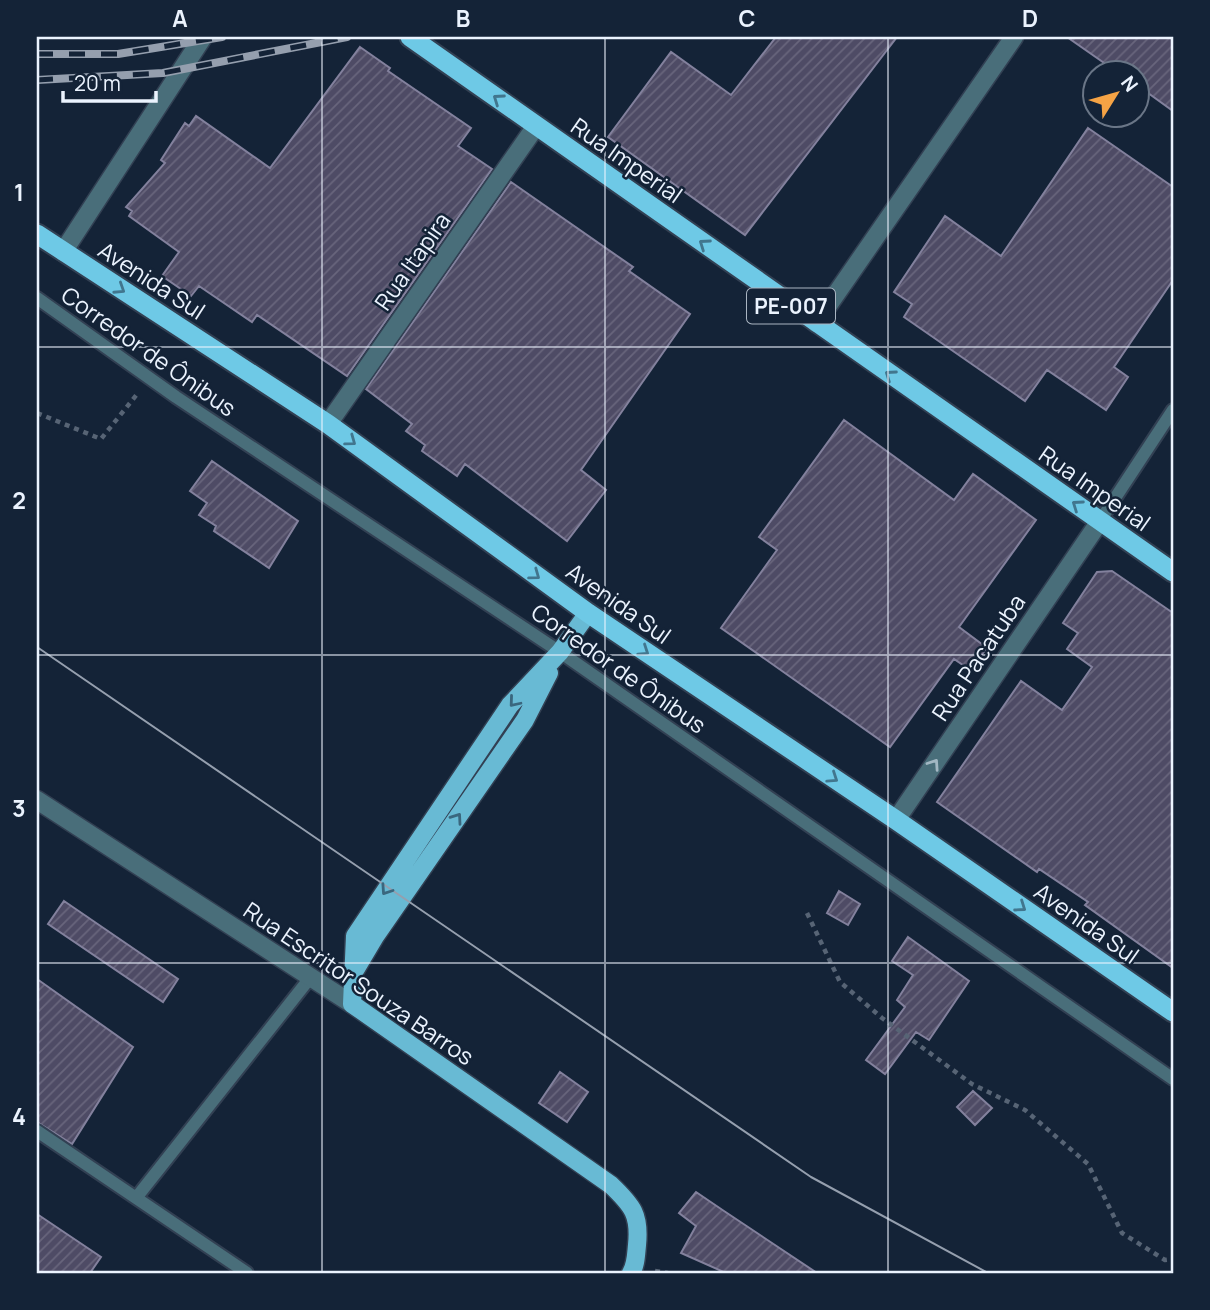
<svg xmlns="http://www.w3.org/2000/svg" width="1210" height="1310" font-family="Manrope,sans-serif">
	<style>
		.building { fill: url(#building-hatch); stroke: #83819d; stroke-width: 2 }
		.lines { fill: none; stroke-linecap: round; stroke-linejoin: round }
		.service-casing { stroke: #324053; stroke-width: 16 }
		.minor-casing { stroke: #324053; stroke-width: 21 }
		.tertiary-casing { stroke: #324053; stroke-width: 21 }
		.primary-casing { stroke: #324053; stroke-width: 21 }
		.trunk-casing { stroke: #324053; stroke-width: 23 }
		.path { stroke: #576475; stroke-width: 4.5; stroke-dasharray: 5 5; stroke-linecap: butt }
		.service { stroke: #496e7a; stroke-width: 12 }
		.minor { stroke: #496e7a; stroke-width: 18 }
		.tertiary { stroke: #496e7a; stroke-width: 18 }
		.primary { stroke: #68bad4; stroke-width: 18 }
		.trunk { stroke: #6ec9e6; stroke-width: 19 }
		.tram { stroke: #959fae; stroke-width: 2 }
		.rail-casing { stroke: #959fae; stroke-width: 8 }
		.rail { stroke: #142337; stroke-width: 5; stroke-dasharray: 16; stroke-linecap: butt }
		.oneway { stroke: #41768e }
		.oneway2 { stroke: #3a677e }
		.oneway3 { stroke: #a2b7c3 }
		.grid { fill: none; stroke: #ebf3fe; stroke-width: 2; stroke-opacity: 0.55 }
		.labels { text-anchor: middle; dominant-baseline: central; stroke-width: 5; stroke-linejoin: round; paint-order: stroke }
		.shield { fill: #142337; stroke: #aab5c2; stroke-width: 2 }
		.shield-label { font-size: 21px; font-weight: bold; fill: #ebf3fe }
		.street-label { font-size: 23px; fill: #ebf3fe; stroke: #142337 }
		.neatline { fill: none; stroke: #ebf3fe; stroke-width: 2.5 }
		.grid-label { font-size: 23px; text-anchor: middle; font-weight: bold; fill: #ebf3fe }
	</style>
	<defs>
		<pattern id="building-hatch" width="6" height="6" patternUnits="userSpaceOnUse" patternTransform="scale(1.75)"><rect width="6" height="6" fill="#4e4b65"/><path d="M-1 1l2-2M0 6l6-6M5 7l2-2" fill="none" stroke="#68657c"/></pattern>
	</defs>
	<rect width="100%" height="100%" fill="#142337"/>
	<!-- building -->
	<path class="building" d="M776 37H897L745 235 608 137 671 52 731 95Z
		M1067 37H1173V111L1137 85V74H1120Z
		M360 47 390 68 388 71 471 128 458 146 492 169 347 376 257 315 252 322 199 286 191 296 162 276 179 252 129 216 132 211 126 207 165 163 161 160 185 123 189 126 196 116 270 168Z
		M1088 128 1173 187V280L1114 367 1128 377 1106 410 1047 370 1025 401 904 317 912 304 894 292 945 216 1001 256Z
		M511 182 633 267 629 271 690 314 581 470 606 490 567 541 465 464 457 476 422 451 425 445 406 431 412 424 366 389Z
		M844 420 954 500 973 474 1036 520 959 627 987 648 970 670 954 659 890 747 721 628 777 550 759 537Z
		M212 461 298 521 269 568 214 531 216 526 199 515 207 503 190 491Z
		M1112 571 1173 613V968L1085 905 1088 902 1039 869 1037 872 937 802 1021 681 1062 710 1092 667 1067 649 1078 633 1063 623 1097 572Z
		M839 891 860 904 848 925 827 913Z
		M64 901 178 979 163 1002 48 924Z
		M908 937 969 981 929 1040 916 1032 885 1074 866 1060 905 1007 897 1000 913 975 892 961Z
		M37 979 133 1047 72 1144 37 1122Z
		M560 1072 588 1092 567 1122 539 1103Z
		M973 1091 992 1108 975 1125 957 1107Z
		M696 1192 724 1211 817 1273H726L681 1253 696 1226 679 1213Z
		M37 1214 101 1257 90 1273H37Z"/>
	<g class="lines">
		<!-- service casing -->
		<g class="service-casing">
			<path id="service" d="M37 298 176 397 560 652 1173 1079
				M1100 521 1173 410
				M37 1131 247 1273
				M136 1198 310 978"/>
		</g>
		<!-- minor casing -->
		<g class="minor-casing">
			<path id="minor" d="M816 323 1014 37
				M328 424 536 126
				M37 800 352 1004
				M896 820 1100 521"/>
		</g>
		<!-- tertiary casing -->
		<g class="tertiary-casing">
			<path id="tertiary" d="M63 252 203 37"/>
		</g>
		<!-- primary casing -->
		<g class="primary-casing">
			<path id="primary" d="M588 613 560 652 510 705 355 936 352 1004 611 1185C633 1206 640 1215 637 1245 636 1255 636 1265 631 1273
				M354 972 376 935 525 720 549 673"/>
		</g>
		<!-- trunk casing -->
		<g class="trunk-casing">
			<path id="trunk" d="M410 37 1173 572
				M37 234 328 424 588 613 896 820 1173 1012"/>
		</g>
		<!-- path -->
		<path class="path" d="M37 413 101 439 138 393
			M807 913 840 982 882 1018 972 1084 1025 1110 1088 1164 1122 1233 1165 1260 1173 1259
			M655 1271 668 1273"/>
		<!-- service -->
		<use href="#service" class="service"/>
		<!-- minor -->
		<use href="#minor" class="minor"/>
		<!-- tertiary -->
		<use href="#tertiary" class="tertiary"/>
		<!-- primary -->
		<use href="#primary" class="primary"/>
		<!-- trunk -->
		<use href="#trunk" class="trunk"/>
		<!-- tram -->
		<path class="tram" d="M37 647 811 1177 988 1273"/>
		<!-- rail casing -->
		<g class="rail-casing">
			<path id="rail" d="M37 54H118L222 37
				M37 80 163 73 347 37"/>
		</g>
		<!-- rail -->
		<use href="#rail" class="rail"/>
	</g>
	<!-- one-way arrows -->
	<defs><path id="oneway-chevron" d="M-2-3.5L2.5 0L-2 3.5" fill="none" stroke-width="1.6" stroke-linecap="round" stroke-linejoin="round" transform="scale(1.75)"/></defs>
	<g class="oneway">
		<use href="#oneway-chevron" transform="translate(498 99) rotate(-145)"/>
		<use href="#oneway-chevron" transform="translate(704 244) rotate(-145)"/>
		<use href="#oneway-chevron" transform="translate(120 289) rotate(33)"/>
		<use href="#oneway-chevron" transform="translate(890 375) rotate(-145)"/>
		<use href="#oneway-chevron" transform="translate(351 441) rotate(36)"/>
		<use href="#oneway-chevron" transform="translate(1077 505) rotate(-145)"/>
		<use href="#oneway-chevron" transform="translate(535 575) rotate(36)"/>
		<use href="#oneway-chevron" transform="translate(644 651) rotate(34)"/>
		<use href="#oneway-chevron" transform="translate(833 778) rotate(34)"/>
		<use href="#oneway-chevron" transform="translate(1021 907) rotate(35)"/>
	</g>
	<g class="oneway2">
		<use href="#oneway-chevron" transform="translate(514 702) rotate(130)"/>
		<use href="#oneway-chevron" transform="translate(457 818) rotate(-55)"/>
		<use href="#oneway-chevron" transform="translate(386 890) rotate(124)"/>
	</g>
	<use class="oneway3" href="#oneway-chevron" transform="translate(934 764) rotate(-56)"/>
	<!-- grid -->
	<path class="grid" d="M322 37V1273M605 37V1273M888 37V1273M37 347H1173M37 655H1173M37 963H1173"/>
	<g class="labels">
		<!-- shield labels -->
		<rect class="shield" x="747" y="288.5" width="88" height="35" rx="5"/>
		<g class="shield-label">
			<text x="791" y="306">PE-007</text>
		</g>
		<!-- street labels -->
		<g class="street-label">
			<text transform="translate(627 160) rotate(35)">Rua Imperial</text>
			<text transform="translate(412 261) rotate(-55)">Rua Itapira</text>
			<text transform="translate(152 280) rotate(33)">Avenida Sul</text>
			<text transform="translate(149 351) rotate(35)">Corredor de Ônibus</text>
			<text transform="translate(1095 488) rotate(35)">Rua Imperial</text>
			<text transform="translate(619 603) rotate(35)">Avenida Sul</text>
			<text transform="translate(978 657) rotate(-56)">Rua Pacatuba</text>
			<text transform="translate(619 668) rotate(35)">Corredor de Ônibus</text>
			<text transform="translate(1087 923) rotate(35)">Avenida Sul</text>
			<text transform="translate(359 983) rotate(34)">Rua Escritor Souza Barros</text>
		</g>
	</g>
	<!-- border -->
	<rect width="1210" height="1310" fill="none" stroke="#142337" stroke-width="77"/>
	<!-- north arrow -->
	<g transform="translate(1116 94) rotate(53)"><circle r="33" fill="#142337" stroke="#6a7687" stroke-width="2"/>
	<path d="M0-5L12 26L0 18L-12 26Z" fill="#f5a345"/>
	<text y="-10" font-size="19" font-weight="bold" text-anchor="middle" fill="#ebf3fe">N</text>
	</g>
	<!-- scale -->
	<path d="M63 91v10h93v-10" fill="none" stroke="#ebf3fe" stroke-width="3.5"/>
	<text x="74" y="91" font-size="21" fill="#ebf3fe" stroke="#142337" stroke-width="5" paint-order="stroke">20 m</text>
	<rect x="38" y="38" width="1134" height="1234" class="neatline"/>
	<g class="grid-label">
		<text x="180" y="27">A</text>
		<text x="463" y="27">B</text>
		<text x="747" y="27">C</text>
		<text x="1030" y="27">D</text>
		<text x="19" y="201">1</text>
		<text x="19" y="509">2</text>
		<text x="19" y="817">3</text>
		<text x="19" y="1125">4</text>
	</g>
</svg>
